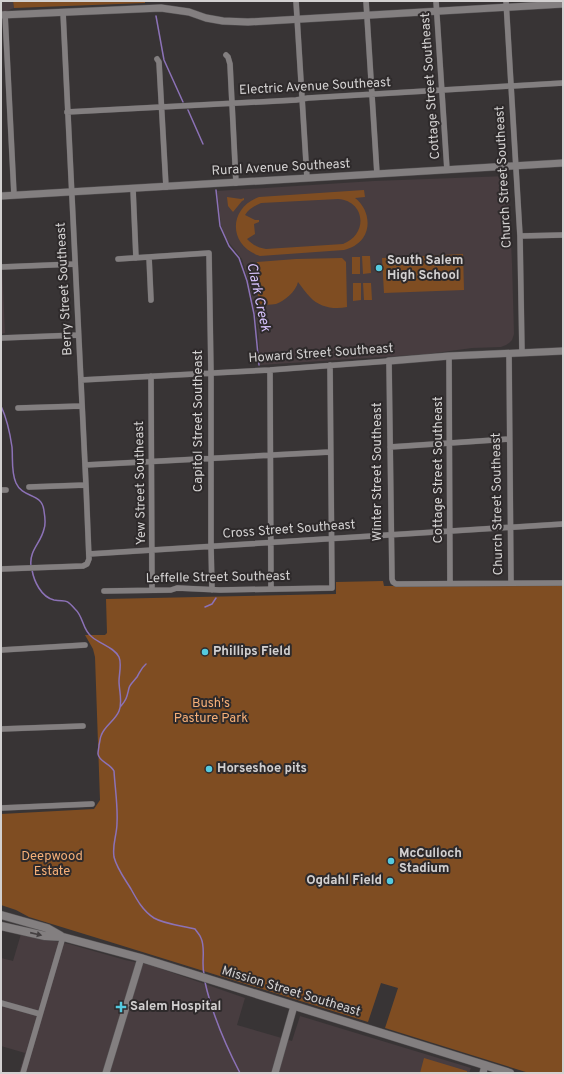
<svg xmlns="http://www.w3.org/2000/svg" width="564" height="1074" font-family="Overpass,sans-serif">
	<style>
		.built { fill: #483d40 }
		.green { fill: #7f4d22; fill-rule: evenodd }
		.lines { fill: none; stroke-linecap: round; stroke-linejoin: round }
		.stream { stroke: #8c72b7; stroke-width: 1.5 }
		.minor-casing { stroke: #555253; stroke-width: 6 }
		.tertiary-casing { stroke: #555253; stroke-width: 8 }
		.secondary-casing { stroke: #555253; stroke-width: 9 }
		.minor { stroke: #837f80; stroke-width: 5.5 }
		.tertiary { stroke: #837f80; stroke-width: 7 }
		.secondary { stroke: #837f80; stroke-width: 8 }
		.oneway { fill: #433f40 }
		.poi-dot { fill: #55cadf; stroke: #2e2a2b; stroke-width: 1.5 }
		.labels { text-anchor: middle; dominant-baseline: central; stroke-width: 4; stroke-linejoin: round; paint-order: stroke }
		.street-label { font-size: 13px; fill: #d3d1d1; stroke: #2e2a2b }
		.poi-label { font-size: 13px; font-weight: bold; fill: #d3d1d1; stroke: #2e2a2b; text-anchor: start }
		.park-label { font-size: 13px; fill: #f6b078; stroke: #2e2a2b }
		.water-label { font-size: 14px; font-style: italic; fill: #d5c1fb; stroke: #2e2a2b }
	</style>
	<rect width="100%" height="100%" fill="#383435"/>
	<!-- built -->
	<path class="built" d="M1 1H13L14 8 1 13Z
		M508 176 512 264 514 334 512 340 509 343 506 345 501 347 472 348 428 354 260 365 258 328 249 283 242 259 231 245 225 237 221 225 217 191 374 181Z
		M1 265H2L5 333 1 334Z
		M21 934 69 944 125 960 150 965 245 998 237 1025 292 1041 300 1016 471 1068 469 1073H19L25 1053 1 1046V958L13 961Z"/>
	<!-- green -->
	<path class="green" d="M13 1H145V3L14 8Z
		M364 190 365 197 355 198C367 207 372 225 363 238 358 245 351 248 344 250L260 256C228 246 228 208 259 197ZM338 199C366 201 368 235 343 244L266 249C258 248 253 245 247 239L255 234 254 224 259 222V220H255L245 215C249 209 254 206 261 203Z
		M227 197 241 199 244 198V200L242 201 233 212 228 206Z
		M463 254 464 290 384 293 382 258Z
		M362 256H370L371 273 363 274Z
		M352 257H360V274H352Z
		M342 258 346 262 347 307C334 310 319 307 310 297 306 293 302 287 298 282 296 291 285 301 276 304 270 305 265 305 259 304L255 265 257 262 296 259Z
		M353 283H361V300L353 301Z
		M363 283H371L372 300H364Z
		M383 581 384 586 563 585V1073H529L385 1028 398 988 381 983 368 1022 107 941 29 917 16 910 1 905V814L94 809 100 800 95 657 93 649 85 635H105L107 633 106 599 336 594V582Z
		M424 1058 467 1071V1073H420Z"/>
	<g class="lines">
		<!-- stream -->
		<path class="stream" d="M156 16 164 60 183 102
			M188 110 203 144
			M216 190 220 226 229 246 239 258 247 281 254 314 259 365
			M1 406C7 419 10 433 12 447 13 459 11 472 16 483 23 499 42 492 44 511 45 517 46 524 44 529 41 543 29 550 31 566
			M32 570C34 581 41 597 54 600 67 602 65 598 75 609 84 617 82 630 92 637 100 644 114 647 119 657 122 664 119 674 119 681 119 691 123 702 119 711 115 721 104 726 101 736 100 738 100 742 99 745 99 748 98 750 98 754 99 762 110 763 114 771 115 788 118 806 117 823 117 835 112 844 114 857 117 869 125 879 131 889 137 900 143 911 154 918 164 924 183 926 195 929 197 932 200 935 201 938 206 949 201 962 204 974
			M205 607 212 604 216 598
			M121 706C127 699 127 696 129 688 130 684 134 681 137 677 140 672 141 668 146 664
			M205 982C212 1014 225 1044 240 1073"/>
		<!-- minor casing -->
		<g class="minor-casing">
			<path id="minor" d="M296 1 307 178
				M366 1 377 174
				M436 1 447 170
				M506 1 520 236 522 353
				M5 14 14 195
				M226 55 228 57 230 64 236 183
				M157 59 159 62 166 187
				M67 112 296 100 308 98 563 83
				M133 189 136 258
				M520 236 563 235
				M149 257 151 300
				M118 259 209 253 211 373V546L212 590
				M1 267 75 264
				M1 338 78 335
				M509 353 511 583
				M449 356 450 583
				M270 370 271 588
				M151 376 152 590
				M81 380 270 370 389 361 392 579 393 582 396 584 563 583
				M18 408 82 406
				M390 447 450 443 509 439
				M85 465 330 452
				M29 487 86 485
				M1 490H6
				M89 554 563 524
				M1 569 83 566 87 564 89 559 86 485 63 12
				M104 591 171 590 177 588 220 590 332 588 330 365
				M1 650 85 645
				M1 729 83 726
				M1 808 92 804
				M1 1003 40 1014
				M23 1073 63 937"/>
		</g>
		<!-- tertiary casing -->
		<g class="tertiary-casing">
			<path id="tertiary" d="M1 15 161 8 189 12 206 18 223 21 248 22 563 4
				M1 196 563 163
				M389 361 449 356 563 351
				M106 1073 141 958
				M275 1073 294 1006
				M483 1073 485 1065"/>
		</g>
		<!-- secondary casing -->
		<g class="secondary-casing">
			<path id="secondary" d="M1 915 47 928 61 936
				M1 926 45 936 63 937 141 958 510 1073"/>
		</g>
		<!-- minor -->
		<use href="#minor" class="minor"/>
		<!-- tertiary -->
		<use href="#tertiary" class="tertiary"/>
		<!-- secondary -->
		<use href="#secondary" class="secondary"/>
	</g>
	<!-- one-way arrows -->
	<defs><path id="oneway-solid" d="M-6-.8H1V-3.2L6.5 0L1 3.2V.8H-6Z"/></defs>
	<use class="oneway" href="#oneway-solid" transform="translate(36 934) rotate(13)"/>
	<!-- markers -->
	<g class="poi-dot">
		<circle cx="379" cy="268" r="4"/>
		<circle cx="205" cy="652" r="4"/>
		<circle cx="209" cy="769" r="4"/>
		<circle cx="391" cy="861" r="4"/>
		<circle cx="390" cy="881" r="4"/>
		<path d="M119 1001h4v4h4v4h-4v4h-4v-4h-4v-4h4z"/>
	</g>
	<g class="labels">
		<!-- street labels -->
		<g class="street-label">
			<text transform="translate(431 86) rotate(-94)">Cottage Street Southeast</text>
			<text transform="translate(315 87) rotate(-3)">Electric Avenue Southeast</text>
			<text transform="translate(281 168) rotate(-3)">Rural Avenue Southeast</text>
			<text transform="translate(504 177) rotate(-93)">Church Street Southeast</text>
			<text transform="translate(65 289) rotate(-93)">Berry Street Southeast</text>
			<text transform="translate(321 354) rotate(-4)">Howard Street Southeast</text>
			<text transform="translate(199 421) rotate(-90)">Capitol Street Southeast</text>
			<text transform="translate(439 470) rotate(-90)">Cottage Street Southeast</text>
			<text transform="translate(378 472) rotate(-90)">Winter Street Southeast</text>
			<text transform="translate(141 483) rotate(-91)">Yew Street Southeast</text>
			<text transform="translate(498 504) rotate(-91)">Church Street Southeast</text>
			<text transform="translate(289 530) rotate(-4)">Cross Street Southeast</text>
			<text transform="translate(218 578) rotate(-1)">Leffelle Street Southeast</text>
			<text transform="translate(291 992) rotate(17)">Mission Street Southeast</text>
		</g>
		<!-- poi labels -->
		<g class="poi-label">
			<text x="387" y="261">South Salem<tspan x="387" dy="15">High School</tspan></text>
			<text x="213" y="652">Phillips Field</text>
			<text x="217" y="769">Horseshoe pits</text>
			<text x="399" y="854">McCulloch<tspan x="399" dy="15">Stadium</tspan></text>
			<text x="382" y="881" text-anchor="end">Ogdahl Field</text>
			<text x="130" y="1007">Salem Hospital</text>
		</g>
		<!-- park labels -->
		<g class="park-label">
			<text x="211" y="704">Bush's<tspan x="211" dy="15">Pasture Park</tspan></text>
			<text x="52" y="857">Deepwood<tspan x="52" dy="15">Estate</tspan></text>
		</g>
		<!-- water labels -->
		<g class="water-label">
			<text transform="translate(258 297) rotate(78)">Clark Creek</text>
		</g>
	</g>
	<!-- border -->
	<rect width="564" height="1074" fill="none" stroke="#d3d1d1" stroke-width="4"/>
</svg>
